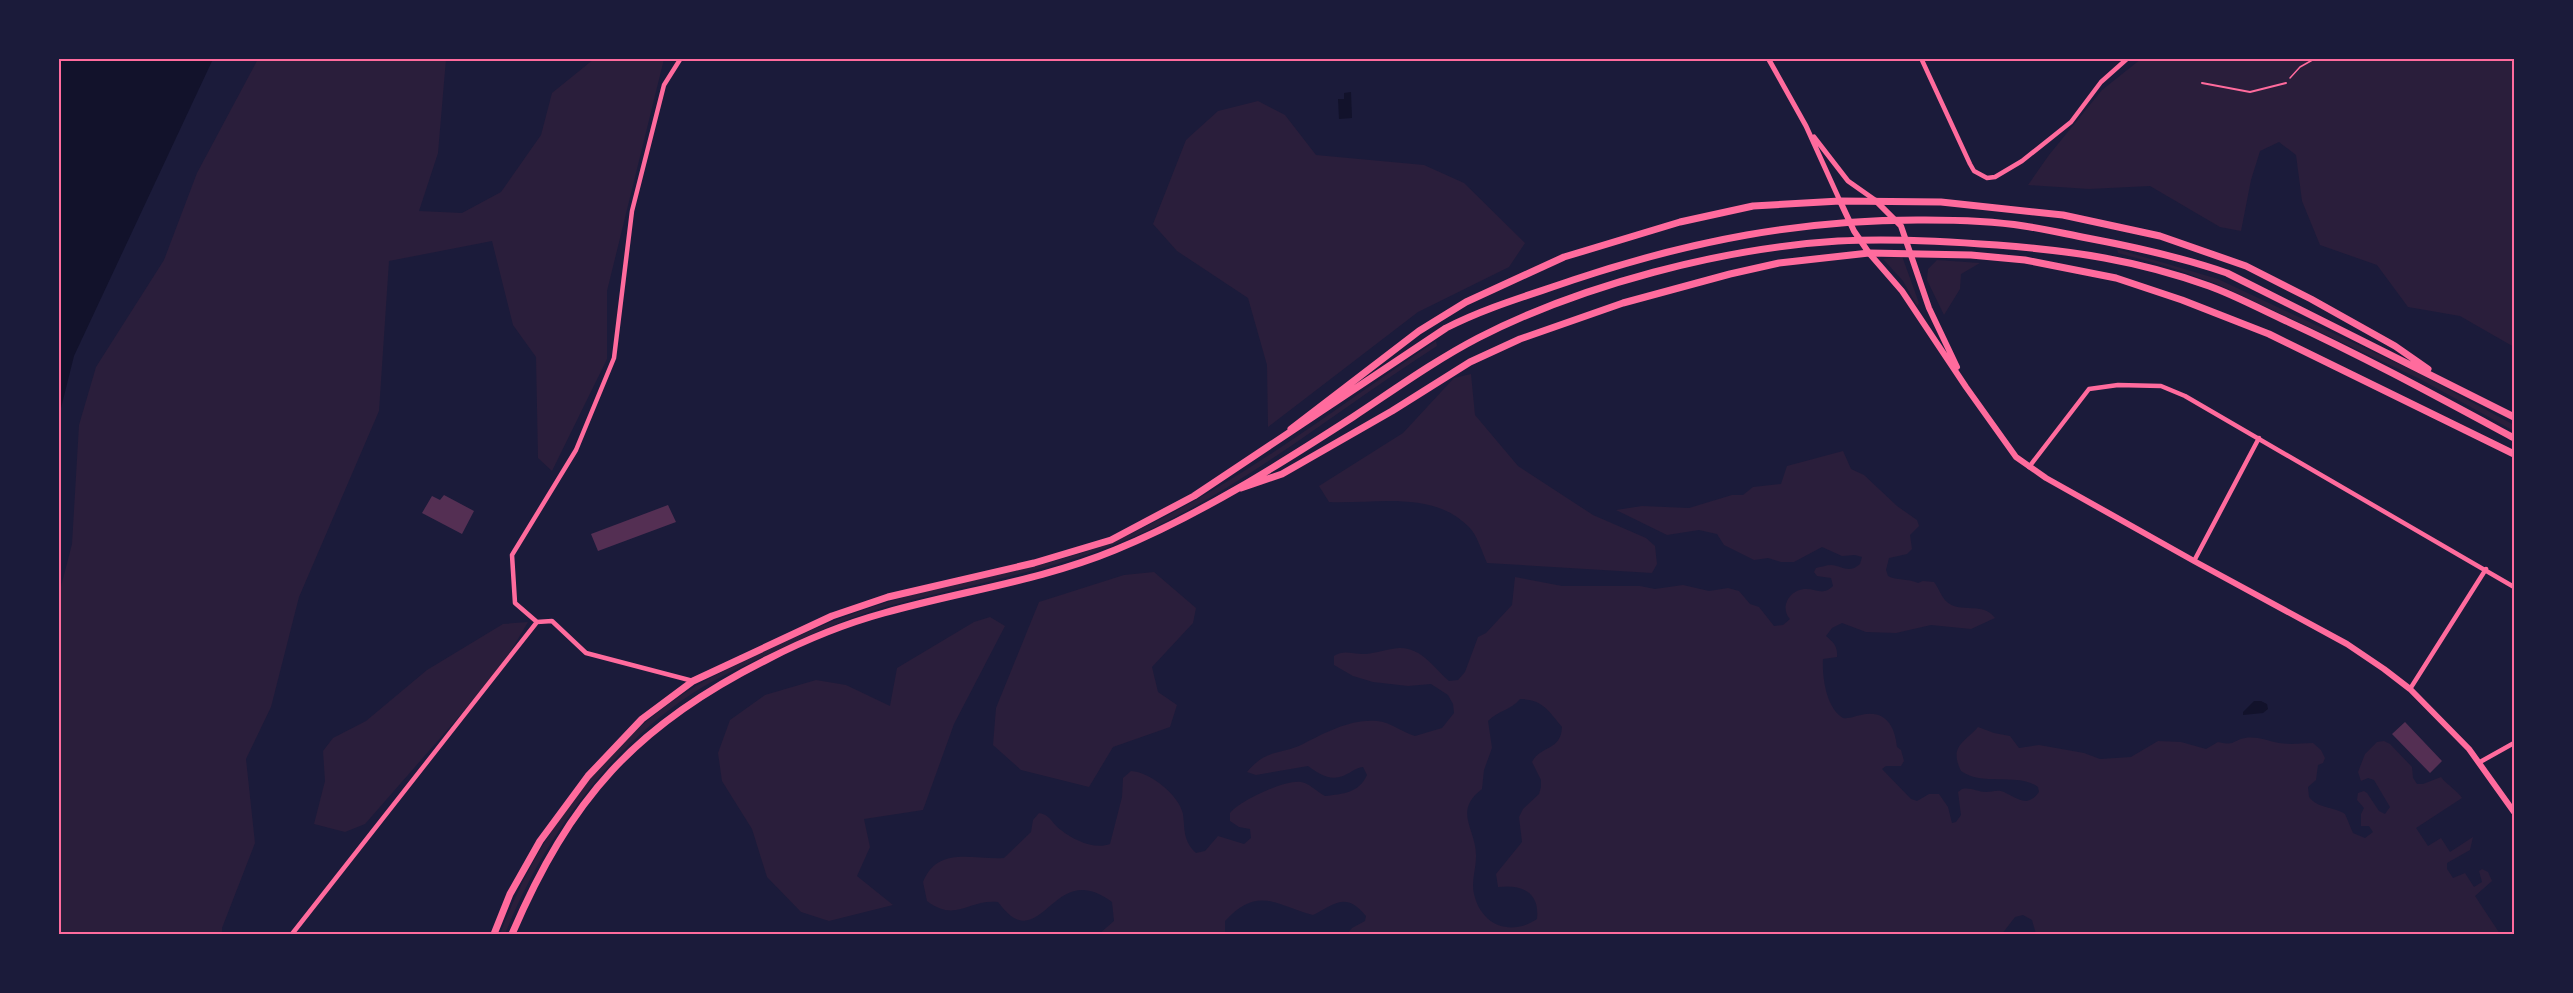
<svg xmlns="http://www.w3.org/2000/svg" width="2573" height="993" font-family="'DM Sans',sans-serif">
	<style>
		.green { fill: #2a1e3b; fill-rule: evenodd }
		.water { fill: #12122b }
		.building { fill: #542f53 }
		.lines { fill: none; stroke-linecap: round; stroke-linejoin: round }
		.path { stroke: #ff6b9d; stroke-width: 1.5 }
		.service { stroke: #ff6b9d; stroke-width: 2 }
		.minor { stroke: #ff6b9d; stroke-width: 4.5 }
		.tertiary { stroke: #ff6b9d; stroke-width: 5 }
		.secondary { stroke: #ff6b9d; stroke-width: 6 }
		.trunk { stroke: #ff6b9d; stroke-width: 7 }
		.neatline { fill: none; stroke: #ff6b9d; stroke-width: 2 }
	</style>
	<rect width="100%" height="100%" fill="#1b1b3a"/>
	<!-- green -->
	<path class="green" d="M258 59H446L438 153 419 211 462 213 501 192 541 135 552 93 594 59H664L607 291V359L552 471 538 458 536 357 513 325 492 241 389 261 379 411 299 597 271 707 246 759 255 843 222 928V934H59L58 598 72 544 79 425 96 367 164 260 197 173Z
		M2141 59H2514V347L2460 316 2408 307 2377 265 2320 245 2302 201 2296 155 2279 142 2260 151 2251 180 2241 231 2220 227 2150 186 2089 189 2028 185 2049 155 2102 90Z
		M1258 101 1285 115 1316 155 1424 165 1464 183 1525 243 1509 267 1418 312 1268 427 1267 365 1248 298 1177 251 1153 224 1186 140 1218 111Z
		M2117 249 2218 279 2420 374 2514 425V431L2420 379 2217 284 2169 267 2118 253Z
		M1902 256 1919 303 1917 306 1903 281 1883 259Z
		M1937 260 1980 263 1961 274 1960 289 1944 315 1927 280 1928 269Z
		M1436 341 1437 346C1332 413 1234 497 1116 544 1041 573 962 586 885 607 847 618 813 633 778 650 742 666 704 683 673 707 597 764 540 847 505 934H500C537 837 605 740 696 686 721 671 748 660 774 647 825 623 875 604 930 590 994 574 1058 565 1119 539 1234 488 1332 410 1436 341Z
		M1471 374 1475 415 1518 466 1593 515 1646 538 1655 546 1657 564 1652 573 1487 563C1482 552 1477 534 1468 526 1431 490 1376 504 1329 502L1319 486 1403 433 1454 378Z
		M1843 451 1851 469 1864 475 1897 506 1917 520 1919 526 1910 535 1912 549 1907 554 1889 558 1886 570 1888 576C1897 581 1907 578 1918 583L1923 581 1934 582C1939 588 1941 597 1947 602 1961 614 1983 601 1995 618L1971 629 1931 625 1896 633 1866 632 1842 623 1832 628 1826 636C1833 642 1838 646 1837 657L1823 659C1822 677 1826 708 1843 718 1850 719 1854 716 1861 715 1886 709 1895 727 1897 747L1901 750 1904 761 1901 766H1886L1882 769 1911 799 1917 801 1929 794H1939L1948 807 1952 823 1956 822 1961 815 1958 792 1962 789C1971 787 1977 792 1986 792 1991 792 1995 790 2001 791 2016 796 2026 810 2039 792L2038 787C2018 772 1984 787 1961 771 1949 746 1964 743 1978 727L1994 733 2010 736 2019 748 2039 745 2084 753 2100 759 2131 757 2158 741 2181 742 2206 749 2218 742C2236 746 2231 741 2245 738 2257 736 2268 741 2279 743 2291 745 2302 743 2313 743L2321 750 2325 758 2323 763 2318 765 2316 780 2308 787 2309 797C2318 809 2333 806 2345 814L2353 833 2365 838 2373 832 2369 826H2361V814L2364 808 2357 800 2358 793 2364 791 2367 793 2379 811 2385 814 2390 807 2374 780 2368 778 2361 781 2358 772 2365 754 2377 742 2384 741 2390 744 2412 767 2413 778 2417 784H2423L2441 777C2447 785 2458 791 2462 798L2416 828 2428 846 2441 838 2450 852 2473 837 2470 850 2447 863V869L2453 878 2465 873 2474 887 2482 882 2479 871 2482 869 2488 872 2492 881 2475 896 2500 934H2036L2032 920 2023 915 2015 917 2002 934H1347L1352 928 1365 921 1366 916C1346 891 1335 904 1313 915 1276 905 1258 885 1225 921V934H1099L1114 921 1112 902C1058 861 1045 940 1011 916 1006 912 1002 907 998 902 968 899 956 923 927 901L923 882C938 845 973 860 1004 858L1031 832 1033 820 1039 813C1051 815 1051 823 1061 830 1073 840 1095 850 1110 844L1122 797 1123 778 1131 771C1150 772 1179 795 1183 814 1185 830 1183 841 1196 853L1205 851 1218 836 1244 844 1251 838 1250 829 1239 827 1230 821V813C1239 801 1286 779 1301 782 1309 783 1317 792 1325 796 1343 794 1359 793 1367 775L1363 767C1355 768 1352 772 1345 775 1331 782 1319 774 1308 766L1256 775 1247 772C1267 748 1281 755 1303 744 1327 732 1350 719 1377 721 1391 722 1401 732 1415 736L1442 728 1454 713 1453 704 1448 695 1431 684 1408 686 1373 682 1353 676 1334 665V656C1345 649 1353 655 1366 654 1376 653 1388 649 1399 648 1421 647 1434 668 1449 681L1458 680 1465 672 1478 637 1486 633 1512 605 1515 577 1562 586H1640L1655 589 1683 585 1709 591 1728 588 1739 591 1750 604 1759 607 1774 626 1783 625 1790 619C1779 607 1790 589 1806 589 1817 589 1823 596 1833 586L1831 578 1817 576 1814 572 1816 568C1821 567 1827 565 1831 565 1843 566 1849 574 1860 564L1862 557 1855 555 1842 556 1822 547 1794 562H1781L1768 558 1754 560 1724 545 1717 534 1699 530 1667 535 1616 510 1642 506 1689 508 1732 495H1743L1753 487 1781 484 1787 466ZM1520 699C1542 699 1549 711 1562 727 1561 751 1541 745 1532 762L1541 780V787L1539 794 1523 809 1519 817 1522 842 1496 874 1498 887C1522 884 1540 892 1537 919 1510 937 1481 925 1474 894 1471 881 1476 869 1476 857 1477 829 1452 812 1482 789L1484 770 1492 748 1488 721C1497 711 1511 710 1520 699Z
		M1154 572 1196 608 1193 623 1152 667 1158 692 1177 705 1170 727 1113 747 1089 787 1021 770 993 745 996 708 1039 602 1124 575Z
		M990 617 1005 626 954 724 923 810 864 819 870 847 857 876 893 905 829 921 801 912 767 877 752 829 722 781 718 753 730 720 765 695 816 680 846 685 890 706 897 668 974 622Z
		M528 622 499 671 365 824 345 832 314 824 325 781 323 751 333 738 366 721 427 670 503 624Z"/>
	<!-- water -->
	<path class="water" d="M59 58 213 59 74 356 59 416Z
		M1351 92 1352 118 1339 119 1338 99H1344V93Z
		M2254 701H2261L2267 704 2268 709 2263 713 2243 715V712Z"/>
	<!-- building -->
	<path class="building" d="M444 495 474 511 462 534 422 513 432 496 440 500Z
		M668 505 676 522 598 551 591 534Z
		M2405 722 2442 761 2430 773 2392 734Z"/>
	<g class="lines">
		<!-- path -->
		<path class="path" d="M2290 78 2300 67 2316 58"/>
		<!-- service -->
		<path class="service" d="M2202 83 2250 92 2286 83"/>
		<!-- minor -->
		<path class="minor" d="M1921 58 1970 164 1974 171 1987 178 1995 177 2022 161 2071 122 2101 82 2128 58
			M2029 467 2089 389 2118 385 2161 386 2185 396 2514 587
			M2194 561 2259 438
			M537 622 552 621 586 653 693 681
			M2410 689 2486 569
			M2480 762 2514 743
			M292 934 537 622 515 603 512 555 576 450 614 358 632 211 664 85 681 58"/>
		<!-- tertiary -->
		<path class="tertiary" d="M1768 58 1806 126 1840 201
			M1814 137 1848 181 1875 200"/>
		<!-- secondary -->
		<path class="secondary" d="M1840 201 1854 231 1869 253 1902 291 1966 387 2016 457 2046 478 2194 561 2347 644 2384 669 2410 689 2469 749 2514 812
			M1876 201 1901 226 1929 308 1957 367"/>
		<!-- trunk -->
		<path class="trunk" d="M1291 429 1419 331 1466 302 1564 257 1680 222 1753 206 1840 201 1941 202 2063 215 2160 236 2246 266 2311 299 2395 346 2428 369
			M1241 488 1282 474 1392 411 1470 362 1520 339 1623 303 1730 274 1779 263 1869 253 1971 255 2025 260 2116 278 2182 300 2269 334 2514 454
			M494 934 510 894 540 841 588 776 642 719 693 681 832 616 888 597 1034 563 1111 540 1194 496 1446 328C1487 307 1530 295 1573 280 1690 241 1802 219 1925 220 1958 220 1992 221 2024 226 2045 229 2066 234 2087 238 2135 247 2181 257 2227 273L2514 417
			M512 934C570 799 635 725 768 659 805 640 844 624 884 613 961 591 1040 581 1115 550 1198 516 1277 466 1353 417 1394 390 1434 361 1478 338 1581 285 1723 248 1838 241 1891 238 1945 241 1997 245 2073 251 2137 260 2209 286 2234 295 2258 308 2282 319 2361 355 2438 397 2514 438"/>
	</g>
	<!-- border -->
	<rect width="2573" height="993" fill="none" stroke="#1b1b3a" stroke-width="120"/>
	<rect x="60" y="60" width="2453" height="873" class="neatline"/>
</svg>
